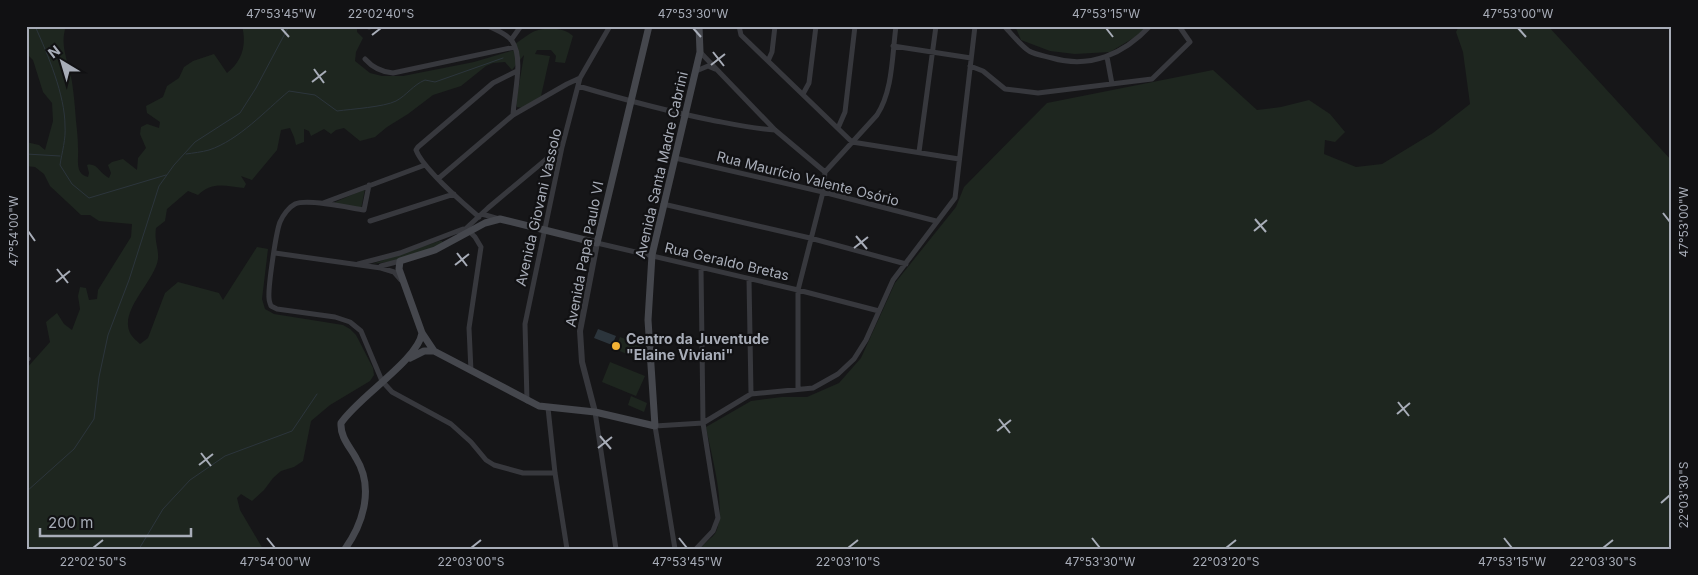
<svg xmlns="http://www.w3.org/2000/svg" width="1698" height="575" font-family="Inter,sans-serif">
	<style>
		.green { fill: #1e261f }
		.water { fill: #2c353c }
		.lines { fill: none; stroke-linecap: round; stroke-linejoin: round }
		.stream { stroke: #2c353c; stroke-width: 1 }
		.minor { stroke: #37383d; stroke-width: 5 }
		.tertiary { stroke: #37383d; stroke-width: 6 }
		.secondary { stroke: #45474d; stroke-width: 7 }
		.ticks { fill: none; stroke: #a8adb8; stroke-width: 2 }
		.poi-dot { fill: #f2b134; stroke: #111113; stroke-width: 2 }
		.labels { text-anchor: middle; dominant-baseline: central; stroke-width: 4.5; stroke-linejoin: round; paint-order: stroke }
		.street-label { font-size: 14px; fill: #a8adb8; stroke: #111113 }
		.poi-label { font-size: 14px; font-weight: bold; fill: #a8adb8; stroke: #111113; text-anchor: start }
		.neatline { fill: none; stroke: #a8adb8; stroke-width: 2 }
		.ticks-label { font-size: 12px; text-anchor: middle; fill: #a8adb8 }
	</style>
	<rect width="100%" height="100%" fill="#161618"/>
	<!-- green -->
	<path class="green" d="M26 26H66C59 47 69 62 72 82 74 95 75 108 76 121 77 130 78 139 78 148 79 158 74 174 88 177L89 173 87 165C97 162 100 174 109 178L111 173 108 165 112 162 123 159 137 170 138 158 146 148 140 134 141 127 147 124 159 128 160 122 147 113 146 106 163 97 167 86 179 78 184 67 193 61 214 54 227 73C242 61 247 45 242 26H357V32L363 38 356 52 355 61 370 73 382 76H403L474 62 514 50 515 44C521 40 528 34 535 31 546 27 564 27 573 36L565 63 555 62 556 56 551 50H537L535 54 550 56 541 96 523 108 517 107 516 103 524 55 512 70 505 62 493 63 486 66 461 86 433 95 408 114 387 127 375 137 360 141 344 128 336 130 331 134 324 129 311 136 309 131 304 129V142L296 145 294 137 290 128 281 130 277 150 252 180 241 176 246 184 244 188C226 186 212 181 198 195L188 191 167 209 165 221 156 228C154 241 159 249 158 259 155 281 119 310 130 333 132 337 137 341 140 344L148 338 165 293 178 282 219 293 223 300 257 247 268 249 262 299 265 309 274 314 343 325 350 329 356 335 373 368 374 375 370 381 330 405 311 421 303 461 294 467 281 471 273 478 264 490 252 501 241 494 237 498 240 510 263 549H26V369L50 342 46 322 57 313 64 324 72 330 80 309 78 296 80 287 86 288 89 300 97 299 98 290 131 237 132 224 99 221 90 215H81L50 186 44 174 35 167 26 166V142L39 145 45 150 53 121 52 103 43 92 33 60 26 53Z
		M1015 26H1147L1140 34 1110 52 1075 54 1050 51 1021 40Z
		M1459 26H1548L1672 161V549H700C704 542 712 539 716 532 727 508 711 454 706 427L751 401 782 397H807L839 383 861 358 895 283 956 207 964 187 1047 103 1213 70 1257 110 1281 107 1309 100 1330 114 1345 132 1335 142 1325 140 1324 154 1356 167 1382 164 1433 133 1470 104 1463 52 1456 32Z
		M365 189 361 209 333 203Z
		M439 241H442L443 244 395 261 372 264Z
		M620 337 641 345 636 358 615 349Z
		M610 362 645 376 636 396 602 382Z
		M631 396 647 403 644 412 628 405Z"/>
	<!-- water -->
	<path class="water" d="M598 329 616 336 612 345 594 338Z"/>
	<g class="lines">
		<!-- stream -->
		<path class="stream" d="M35 26C48 55 65 95 65 126 66 139 62 152 60 165L72 184 89 198 166 175
			M26 154 60 156
			M186 154C193 153 202 152 209 150 239 140 265 111 289 91L315 95 337 111C352 109 384 107 396 101 407 95 413 85 425 80L435 82 503 58
			M26 492 74 449 94 419 99 377 108 335 129 280 159 186 174 165 195 142 240 113 256 88 289 26
			M139 549 163 509 190 480 225 456 292 431 317 394"/>
		<!-- minor -->
		<path class="minor" d="M488 26C496 30 507 34 512 41 524 58 514 94 513 115
			M739 26 741 35 852 142 959 159
			M1004 26C1012 34 1020 45 1029 51 1036 55 1045 56 1052 58 1090 69 1124 54 1150 26
			M369 27 373 26
			M511 40 521 26
			M893 46 971 58
			M700 52 775 130 825 172
			M1107 57 1112 84
			M365 59C373 68 381 72 393 73L515 47
			M768 61 772 52 775 26
			M970 66 983 71 1005 89 1038 93 1152 79 1190 42 1179 26
			M696 71 708 66 715 69
			M578 86C622 99 666 111 711 120 732 124 754 129 775 130
			M803 94 809 83 816 26
			M838 128 845 112 855 26
			M919 152 936 26
			M675 158 823 192 936 221
			M439 178 513 115 567 84 580 78
			M369 185 364 210C350 208 307 198 295 204 289 207 283 215 280 222 276 232 268 287 269 298 269 302 270 303 271 306L277 309 335 317 350 322 361 331 382 381 392 392 451 424 471 442 486 460 494 465 523 473H555
			M323 203 425 165
			M663 204 810 238 906 264
			M482 214 499 219
			M479 217C463 203 423 169 416 150L418 147 493 83 517 71
			M370 221 454 194
			M470 232 475 237 481 247 469 328 471 371
			M460 234 488 208 561 147
			M597 243 798 290 879 311
			M275 253 381 268 394 272 401 280
			M358 264 400 253 463 229
			M381 266 400 261
			M749 279 751 394
			M26 358 28 359
			M798 389V290L823 192 825 172 877 115C893 90 892 56 896 26
			M527 401 525 324 562 147 580 78 610 26
			M548 408 555 473 567 549
			M595 412 616 549
			M675 549 655 426 703 423 751 394 813 388 838 374 854 359 866 340 893 280 955 198 975 26
			M696 549 713 531 718 518 703 423 701 268"/>
		<!-- tertiary -->
		<path class="tertiary" d="M595 412 582 362 580 331 597 243"/>
		<!-- secondary -->
		<path class="secondary" d="M649 26 597 243 500 219 485 223 435 250 400 261 399 269 422 333 434 351 539 406 595 412 655 426 648 320 652 255 700 52 699 26
			M410 358 424 351H434
			M345 549C364 522 374 487 356 458 350 447 340 437 341 423 358 397 418 360 422 333"/>
	</g>
	<!-- ticks -->
	<path class="ticks" d="M281 28 289 37M693 28 701 37M1106 28 1113 37M1518 28 1526 37M372 35 381 28M713 52 724 66M711 65 725 54M314 69 324 83M312 82 326 71M1663 213 1670 222M1255 219 1266 232M28 231 35 241M1254 231 1267 220M856 236 867 249M854 248 868 237M457 253 467 266M455 265 469 254M57 269 68 283M56 282 70 271M1398 402 1409 416M1397 414 1410 403M999 419 1010 433M997 431 1011 420M600 436 611 449M598 448 612 437M201 453 211 466M199 465 213 454M1661 503 1670 495M267 538 275 548M679 538 687 548M1092 538 1100 548M1504 538 1512 548M93 548 103 540M471 548 481 540M848 548 858 540M1226 548 1236 540M1603 548 1613 540"/>
	<!-- markers -->
	<circle class="poi-dot" cx="616" cy="346" r="5"/>
	<g class="labels">
		<!-- street labels -->
		<g class="street-label">
			<text transform="translate(661 165) rotate(-77)">Avenida Santa Madre Cabrini</text>
			<text transform="translate(808 178) rotate(14)">Rua Maurício Valente Osório</text>
			<text transform="translate(538 207) rotate(-77)">Avenida Giovani Vassolo</text>
			<text transform="translate(584 254) rotate(-79)">Avenida Papa Paulo VI</text>
			<text transform="translate(727 261) rotate(13)">Rua Geraldo Bretas</text>
		</g>
		<!-- poi labels -->
		<g class="poi-label">
			<text x="626" y="338">Centro da Juventude<tspan x="626" dy="16">"Elaine Viviani"</tspan></text>
		</g>
	</g>
	<!-- border -->
	<rect width="1698" height="575" fill="none" stroke="#111113" stroke-width="55"/>
	<!-- north arrow -->
	<g transform="translate(62 62) rotate(322)" stroke="#111113" stroke-width="4" paint-order="stroke">
	<path d="M0-4L9 19L0 12L-9 19Z" fill="#a8adb8"/>
	<text y="-8" font-size="14" font-weight="bold" text-anchor="middle" fill="#a8adb8">N</text>
	</g>
	<!-- scale -->
	<path d="M40 528v8h151v-8" fill="none" stroke="#a8adb8" stroke-width="2.5"/>
	<text x="48" y="528" font-size="15" fill="#a8adb8" stroke="#111113" stroke-width="4" paint-order="stroke">200 m</text>
	<rect x="28" y="28" width="1642" height="520" class="neatline"/>
	<g class="ticks-label">
		<text x="281" y="18">47°53'45"W</text>
		<text x="381" y="18">22°02'40"S</text>
		<text x="693" y="18">47°53'30"W</text>
		<text x="1106" y="18">47°53'15"W</text>
		<text x="1518" y="18">47°53'00"W</text>
		<text transform="translate(1684 222) rotate(-90)" y="4">47°53'00"W</text>
		<text transform="translate(14 231) rotate(-90)" y="4">47°54'00"W</text>
		<text transform="translate(1684 495) rotate(-90)" y="4">22°03'30"S</text>
		<text x="93" y="566">22°02'50"S</text>
		<text x="275" y="566">47°54'00"W</text>
		<text x="471" y="566">22°03'00"S</text>
		<text x="687" y="566">47°53'45"W</text>
		<text x="848" y="566">22°03'10"S</text>
		<text x="1100" y="566">47°53'30"W</text>
		<text x="1226" y="566">22°03'20"S</text>
		<text x="1512" y="566">47°53'15"W</text>
		<text x="1603" y="566">22°03'30"S</text>
	</g>
</svg>
